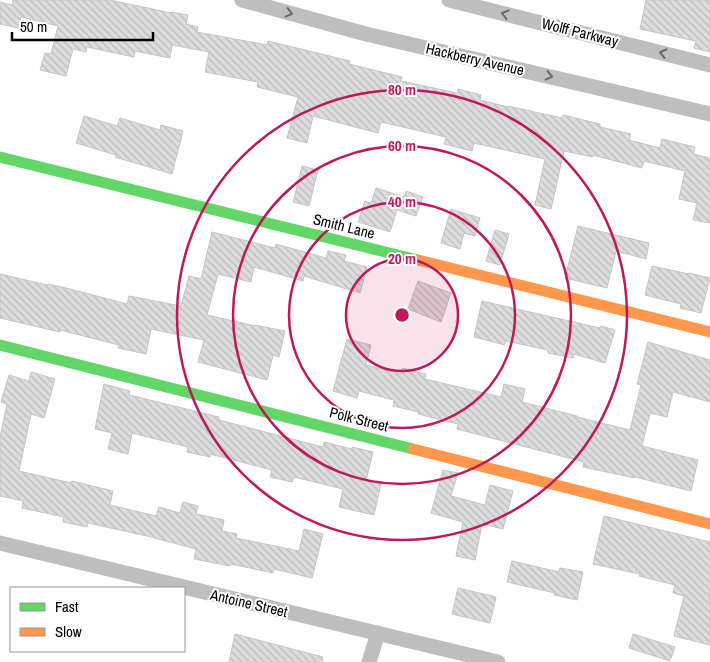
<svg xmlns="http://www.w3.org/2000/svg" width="710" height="662" font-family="'Archivo Narrow',sans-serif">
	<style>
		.building { fill: url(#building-back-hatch); stroke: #c5c5c5 }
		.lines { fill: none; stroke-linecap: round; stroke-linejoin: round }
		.street { stroke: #bebebe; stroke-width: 15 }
		.fast { stroke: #63d668; stroke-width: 11 }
		.slow { stroke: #ff974d; stroke-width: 11 }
		.oneway { stroke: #686868 }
		.ring { fill: none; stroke: #c2185b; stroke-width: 2.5 }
		.labels { text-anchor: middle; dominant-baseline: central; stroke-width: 4; stroke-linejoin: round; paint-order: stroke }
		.street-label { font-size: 15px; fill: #000; stroke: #fff }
		.centre { fill: #c2185b; stroke: #fff; stroke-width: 2.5 }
		.ring-label { font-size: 15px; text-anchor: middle; font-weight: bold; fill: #c2185b; stroke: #fff; stroke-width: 4; stroke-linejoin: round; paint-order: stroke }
	</style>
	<defs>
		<pattern id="building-back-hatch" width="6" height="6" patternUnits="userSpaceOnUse" patternTransform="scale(1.25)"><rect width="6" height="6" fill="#ddd"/><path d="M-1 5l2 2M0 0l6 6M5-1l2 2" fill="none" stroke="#bcbcbc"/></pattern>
	</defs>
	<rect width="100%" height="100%" fill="#fff"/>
	<!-- building -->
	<path class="building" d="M13 0H110L171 13V12L188 15 186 24 198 27 197 32 267 45 268 41 350 61 349 64 402 77 401 81 457 93 458 89 481 95 480 100 508 107V106L562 118 563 115 600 124V127L631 134 629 140 660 148 662 139 695 147 693 154 710 158V223L693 220 697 203 679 199 685 171 644 161 642 168 593 155V157L564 151 551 209 535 205 545 159 474 143 472 151 444 144 446 137 381 122 378 133 313 116 307 143 287 138 298 97 257 87 258 82 205 72 209 52 172 45 170 58 135 51 134 57 87 47 86 52 73 49 66 76 40 70 45 53 51 54 58 26 21 17 18 28 0 24V2L12 5Z
		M646 0H710V52L694 48 696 41 640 29Z
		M84 116 117 126 120 118 160 130 161 125 183 131 172 174 115 157 116 155 76 143Z
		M302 166 318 170 309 206 293 202Z
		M376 188 404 197 406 191 423 197 416 216 397 210 390 232 358 222 365 201 371 203Z
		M451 209 480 218 475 236 464 233 460 249 441 243Z
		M578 226 649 243 646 259 616 251 607 288 565 278Z
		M495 230 509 234 500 265 486 261Z
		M212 232 275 248 276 244 326 258 328 251 346 255 344 261 367 267 360 293 304 276 303 281 254 267 251 282 218 274 207 315 255 326V325L285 331 279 357 273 355 267 380 198 362 204 340 151 329 146 354 118 348 119 345 60 330V332L0 318V274L47 285 48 284 70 289 127 304 129 296 181 306 189 276 201 279Z
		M652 266 689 274V273L710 278 701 313 680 308 681 304 645 295Z
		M418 281 451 293 441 322 408 309Z
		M482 301 600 328 601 326 615 330 605 363 574 354 573 358 548 353V350L506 341 505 345 474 337Z
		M347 339 371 345 366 365 401 374 402 368 426 374 425 379 501 397 504 384 525 389 522 402 577 416V417L630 430 641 385 637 384 648 342 710 360V402L673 392 667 417 650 413 642 446 698 460 691 491 635 477V478L583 467 584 462 457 429 458 424 418 414 419 412 393 406 394 400 359 391 357 398 333 391Z
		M31 372 55 379 44 418 31 414 19 471 71 483 72 481 113 491 110 505 156 516 159 507 180 513 183 502 198 506 196 514 224 520 222 531 237 534 236 538 299 551 304 529 323 534 312 578 274 569 273 573 231 564 230 566 194 559 196 549 147 536 88 523 87 527 63 522 64 517 22 508 23 501 0 496V437L7 404 1 402 9 375 29 381Z
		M104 384 130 391 129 395 219 417V420L323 447 324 442 352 449V447L373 452 366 481 381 484 374 515 339 507 343 489 294 477 292 482 270 477 272 470 210 454V457L187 452 188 447 132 433 128 454 108 449 112 433 95 429Z
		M443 470 458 473 451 496 485 505 490 485 513 491 503 529 482 524 475 560 456 556 463 522 431 513Z
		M604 516 710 542V645L674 636 684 596 673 593 675 585 639 576 640 574 593 564Z
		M512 561 559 572 560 568 583 572 577 600 554 595 555 593 507 582Z
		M458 588 496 597 490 623 452 614Z
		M235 634 323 657 322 662H229Z
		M633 634 675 647 670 661 629 648Z"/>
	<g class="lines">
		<!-- street -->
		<path class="street" d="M242 0 366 34 710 114
			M449 0 710 65
			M0 543 498 662
			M369 662 378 633"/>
		<!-- fast -->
		<path class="fast" d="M0 157 418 260
			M0 345 413 449"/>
		<!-- slow -->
		<path class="slow" d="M418 260 710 332
			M413 449 710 524"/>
	</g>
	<!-- one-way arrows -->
	<defs><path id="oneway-chevron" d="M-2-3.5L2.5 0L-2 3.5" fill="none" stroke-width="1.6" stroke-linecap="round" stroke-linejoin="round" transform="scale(1.25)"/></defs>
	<g class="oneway">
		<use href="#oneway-chevron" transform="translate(289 13) rotate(15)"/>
		<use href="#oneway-chevron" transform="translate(505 14) rotate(-166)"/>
		<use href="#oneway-chevron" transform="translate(663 53) rotate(-166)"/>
		<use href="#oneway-chevron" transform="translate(549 76) rotate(13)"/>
	</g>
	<!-- distance rings -->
	<circle cx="402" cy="315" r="56" fill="#c2185b" fill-opacity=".12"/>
	<g class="ring">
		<circle cx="402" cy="315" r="56"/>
		<circle cx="402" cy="315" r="113"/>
		<circle cx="402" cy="315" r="169"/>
		<circle cx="402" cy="315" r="225"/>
	</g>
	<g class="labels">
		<!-- street labels -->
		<g class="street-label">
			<text transform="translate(580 32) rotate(14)">Wolff Parkway</text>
			<text transform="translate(475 59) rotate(13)">Hackberry Avenue</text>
			<text transform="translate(344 226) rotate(14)">Smith Lane</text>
			<text transform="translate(359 419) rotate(14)">Polk Street</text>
			<text transform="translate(249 603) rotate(13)">Antoine Street</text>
		</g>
	</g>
	<circle cx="402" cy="315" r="8" class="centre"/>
	<g class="ring-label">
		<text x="402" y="95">80 m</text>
		<text x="402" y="151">60 m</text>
		<text x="402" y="207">40 m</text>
		<text x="402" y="264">20 m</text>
	</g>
	<!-- legend -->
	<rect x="10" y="587" width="175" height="65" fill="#ffffff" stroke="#999999"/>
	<rect x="20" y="603" width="25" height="8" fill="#63d668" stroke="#999999"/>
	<text x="55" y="612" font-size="15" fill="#000000">Fast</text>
	<rect x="20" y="628" width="25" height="8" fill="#ff974d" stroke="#999999"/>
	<text x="55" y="637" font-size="15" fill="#000000">Slow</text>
	<!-- scale -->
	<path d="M12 32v8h141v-8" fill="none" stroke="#000000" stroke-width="2.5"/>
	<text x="20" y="32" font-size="15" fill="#000000" stroke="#ffffff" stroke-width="4" paint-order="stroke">50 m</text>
</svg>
